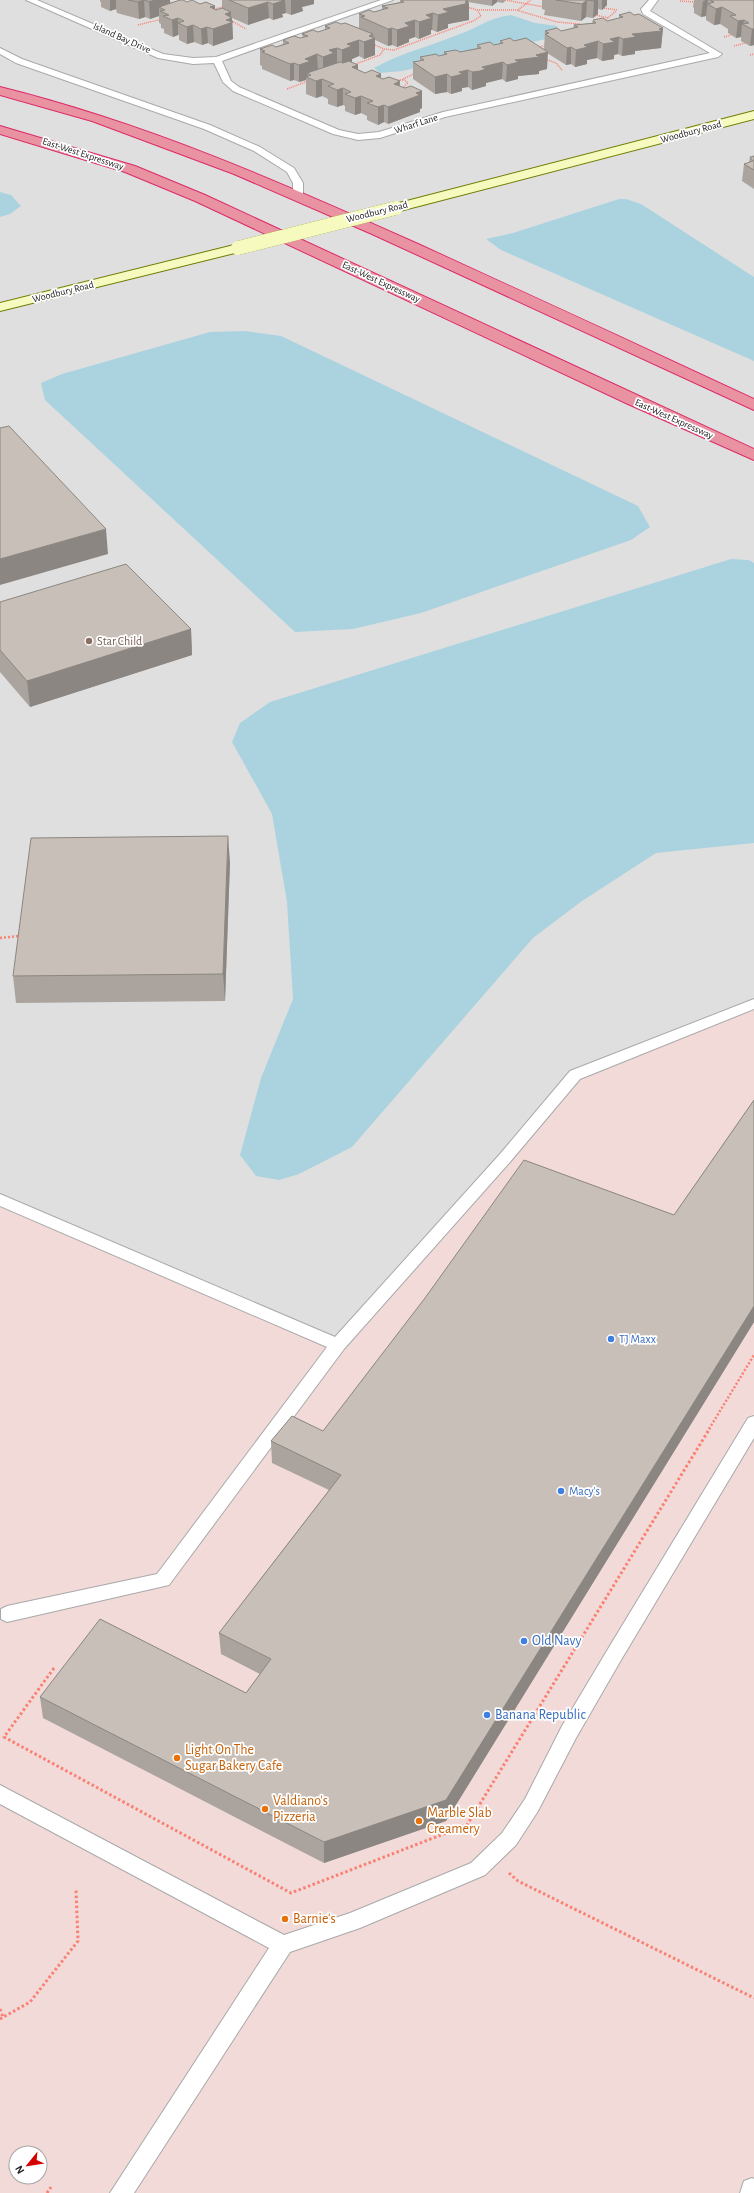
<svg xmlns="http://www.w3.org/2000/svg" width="754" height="2193" font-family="'Alegreya Sans',sans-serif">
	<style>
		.residential { fill: #e0dfdf; fill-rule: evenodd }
		.commercial { fill: #f2dad9; fill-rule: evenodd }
		.water { fill: #aad3df }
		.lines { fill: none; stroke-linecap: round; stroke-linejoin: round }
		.lane-casing { stroke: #a9a9a9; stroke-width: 2 }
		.secondary-casing { stroke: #707d05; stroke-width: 2 }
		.highway-casing { stroke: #dc2a67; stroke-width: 2 }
		.path-far2 { stroke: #fa8072; stroke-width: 1.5; stroke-dasharray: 1 1; stroke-linecap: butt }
		.path-far1 { stroke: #fa8072; stroke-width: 2.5; stroke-dasharray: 2 2; stroke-linecap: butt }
		.path { stroke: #fa8072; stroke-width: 3; stroke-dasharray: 2.5 2.5; stroke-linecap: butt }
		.lane { fill: #fff; fill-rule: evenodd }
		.secondary { fill: #f7fabf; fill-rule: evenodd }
		.highway { fill: #e892a2; fill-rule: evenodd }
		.secondary-bridge-casing { stroke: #707d05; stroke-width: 14; stroke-linecap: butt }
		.secondary-bridge { stroke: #f7fabf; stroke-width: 14 }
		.wall { fill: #aba49e }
		.shaded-wall { fill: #8b8681 }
		.building { fill: #c7bfb8; stroke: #8b8681 }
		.education-dot { fill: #8d6e63; stroke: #fff; stroke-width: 1.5 }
		.shop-dot { fill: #3f7fe0; stroke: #fff; stroke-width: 1.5 }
		.food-dot { fill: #e8710a; stroke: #fff; stroke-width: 1.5 }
		.labels { text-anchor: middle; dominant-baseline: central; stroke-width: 3.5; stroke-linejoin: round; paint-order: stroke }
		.far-street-label { font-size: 10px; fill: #222; stroke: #fff }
		.education-label { font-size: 12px; fill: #785e54; stroke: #fff; text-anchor: start }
		.shop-label { font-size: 12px; fill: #366cbe; stroke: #fff; text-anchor: start }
		.near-shop-label { font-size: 14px; fill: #366cbe; stroke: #fff; text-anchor: start }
		.near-food-label { font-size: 14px; fill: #c56008; stroke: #fff; text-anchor: start }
	</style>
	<rect width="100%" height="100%" fill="#f2efe9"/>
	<!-- residential -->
	<path class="residential" d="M0 0H754V2193H0ZM16 2153H40V2177H16Z"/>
	<!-- commercial -->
	<path class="commercial" d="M754 1004V2193H0V1201L338 1345 575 1075ZM16 2153H40V2177H16Z"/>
	<!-- water -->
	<path class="water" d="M511 15 535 23 557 26 555 37 402 71 380 73 374 68C402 52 435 45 465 32 484 24 490 18 511 15Z
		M0 192 11 195 21 206 10 214 0 217Z
		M619 199H626L641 204 754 277V361L501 250 486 239 513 233Z
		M245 331 281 336 638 506 650 527 631 540 421 613 353 629 295 632 45 400 41 383 62 374 210 332Z
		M731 559 749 560 754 563V843L656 853 582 901 533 938 352 1147 299 1174 279 1180 256 1176 240 1155 261 1078 293 999 287 902 272 814 232 742 240 723 270 702Z"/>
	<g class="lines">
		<!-- lane casing -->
		<g class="lane-casing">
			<path id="lane" d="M26 0H37L163 54 193 58 216 57 381 0H393L222 61 231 81 239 87 339 130 358 134 379 132 443 112 710 53 643 14 641 9 649 0H658L650 11 722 54 718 57 445 117 380 138 358 140 333 134 233 91 223 82 214 63 193 64 158 58Z
				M0 48 22 59 210 125 260 147 294 168 303 183V196L298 199 293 196V183L287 172 254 151 204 129 16 63 0 54Z
				M754 999V1009L580 1079 510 1162 344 1349 169 1585 7 1622 1 1619V1609L7 1606 157 1574 327 1347 0 1206V1194L335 1337 500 1154 570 1071Z
				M754 1416V1438L621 1660 576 1738 538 1811 516 1845 485 1875 360 1928 290 1952 134 2193H110L269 1948 0 1804V1785L284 1935 350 1913 471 1863 502 1833 525 1799 562 1726 608 1649 748 1418Z
				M752 2178 754 2179V2193H740L744 2181Z"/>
		</g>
		<!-- secondary casing -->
		<g class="secondary-casing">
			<path id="secondary" d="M754 111V119L396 212 389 208 391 205Z
				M238 244 243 245 245 248 243 251 0 311V303Z"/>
		</g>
		<!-- highway casing -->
		<g class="highway-casing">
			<path id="highway" d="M0 87C146 123 282 183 418 244 531 295 642 347 754 399V410L372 234 234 174 92 121 0 95Z
				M0 126 135 166 205 195 754 449V460L628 404 195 201 125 172 0 134Z"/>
		</g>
		<!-- path-far2 -->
		<path class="path-far2" d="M505 0 544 7
			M680 1 695 2
			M604 8 617 10
			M212 10 225 6
			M477 10H516L557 22 580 24
			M518 10 531 0
			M595 15 609 18
			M230 20 246 29
			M604 21 616 11
			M138 25 162 19
			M724 37 731 35
			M373 44 384 49 394 50 473 21 481 16 477 10 467 7
			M734 46 745 43
			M537 49 547 44
			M750 55 754 54
			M545 59 556 63 562 70
			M353 65 380 55 384 49
			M392 80H404
			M287 89 308 81
			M401 89 408 83 403 79 416 73"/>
		<!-- path-far1 -->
		<path class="path-far1" d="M0 938 19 936
			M709 1429 754 1355"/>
		<!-- path -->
		<path class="path" d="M54 1668 4 1737 291 1893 467 1825 710 1428
			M467 1825 476 1837
			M509 1873 518 1881 754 1998
			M0 2009 3 2017
			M0 2019 30 2002 78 1941 76 1890
			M47 2193 51 2187"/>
		<!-- lane -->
		<use href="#lane" class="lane"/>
		<!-- secondary -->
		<use href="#secondary" class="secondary"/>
		<!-- highway -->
		<use href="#highway" class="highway"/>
		<!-- secondary-bridge casing -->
		<g class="secondary-bridge-casing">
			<path id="secondary-bridge" d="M238 248 396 208"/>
		</g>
		<!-- secondary-bridge -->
		<use href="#secondary-bridge" class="secondary-bridge"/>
	</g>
	<!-- wall -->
	<path class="wall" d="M100 0H170V3L187 2 215 6V10H216L222 9V0H314V4L302 7 303 11 291 15 286 13 282 14 283 17 273 20 269 18 248 25 232 18 233 39 213 46 208 43 202 45 194 42 187 44 179 40V35H178L173 37 164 33V29L161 28V24L159 23V16L150 19 145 17 139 19 117 13 116 9 110 11 101 7V2H100Z
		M400 0H506L503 3 497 2 492 6 468 2V3H469V20L448 24V28L437 32 432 30H431V34L419 39 415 37 409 39V42L397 47 392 45 388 46 375 40V55L364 59 359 56 352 59V63L358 70 365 73 381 74V78L400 86 422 108 420 109V112L388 124 384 122 378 125 367 120V116L361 113 355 115 345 111V106L343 105 337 107 328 104V99L322 96 316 98 306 94V80L299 82 294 80 290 81 262 69V66L260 65V49L276 47 283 44V40L300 38H303L302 34 318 32 325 30V26L341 24 359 28V14L374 12 382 10V6L400 2Z
		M542 0H607V5L602 10 598 9V14L593 18 586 17 581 21 544 15 545 10 542 9Z
		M694 0H754V45L750 46 741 41V37L736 38 728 33V29L720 24 714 25 706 20V16L701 17 694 13V8L693 7Z
		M619 15H634L663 28 661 48 635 51V54L622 56 618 54 614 55V59L602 61 597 58 587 60V64L575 67 571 64 566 65 547 53V69L539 71V74L518 76V79L506 82 502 79 486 83V86L472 90 468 87 462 88V91L451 94 447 92 435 94 413 79V62L420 61V57L439 56 444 55V52H460L477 48V45H494L500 44V41H514L544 50 545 31H561L573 28 574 25 592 23 593 20 607 21 619 18Z
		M754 156V189L742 181 744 164 749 162 750 157Z
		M0 602 191 629 192 655 30 707 0 672Z
		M230 862 225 1001 16 1003 13 976Z
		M754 1100V1322L446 1821 324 1863 43 1718 40 1697 246 1693 260 1674 221 1654 219 1633 329 1490 272 1463 271 1441 323 1431 674 1215Z"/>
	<!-- shaded-wall -->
	<path class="shaded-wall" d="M110 0H116V9L110 11Z
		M144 0 145 17 139 19 138 2Z
		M155 0H170L171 8 159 7V16L150 19 149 2Z
		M278 0H285L286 13 282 14 283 17 273 20V4Z
		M291 0H314V4L302 7 303 11 291 15Z
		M468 0V4L469 3V20L448 24V28L437 32 438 15 443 9Z
		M492 0H497V2L492 6Z
		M587 0 586 17 581 21 582 4Z
		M591 0H598V14L593 18 594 1Z
		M602 0H607V5L602 10Z
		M706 0H708L706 16 701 17 703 1Z
		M268 2 269 18 248 25V8Z
		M215 6V22L210 7Z
		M722 7 720 24 714 25 716 9Z
		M231 12V18H232L233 39 213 46V29L225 14Z
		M433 13 432 30H431V34L419 39V22L426 15Z
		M178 18V35L173 37 172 20Z
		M415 20V37L409 39V42L397 47V30L405 23Z
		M744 20 743 25 742 24 741 37 736 38 738 21Z
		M193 25 194 42 187 44V27Z
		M207 27 208 43 202 45 201 29Z
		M392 28V45L388 46V29Z
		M663 28 661 48 635 51V54L622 56 623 39 632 34Z
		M752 29H754V45L750 46Z
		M373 34V39L375 38V55L364 59V42L369 36Z
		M619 37 618 54 614 55V59L602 61 603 44 610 39Z
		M359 40V56L352 59V63L342 67V50L347 44Z
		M598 41 597 58 587 60V64L575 67 576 50 584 45Z
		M571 47V64L566 65 567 48Z
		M337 48V65L323 74V57L329 50Z
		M548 52 547 69 539 71V74L518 76V79L506 82 507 65 515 60Z
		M317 54 318 72 307 73 308 77H306V80L299 82V65L305 59Z
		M503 62 502 79 486 83V86L472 90V72L482 67Z
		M294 63V80L290 81V64Z
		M358 65V82L352 67Z
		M468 70V87L462 88V91L451 94V77L459 72Z
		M381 74 380 91 376 76Z
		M447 74V92L435 94V77Z
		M322 79V96L316 98V81Z
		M400 81 399 99 394 84Z
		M343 88V105L337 107V90Z
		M422 91V108L420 109V112L388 124V107L416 93Z
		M361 96V113L355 115V98Z
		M384 105V122L378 125V107Z
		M106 529 108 554 0 585V559Z
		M191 629 192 655 30 707 27 681Z
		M228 836 230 862 225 1001 223 974Z
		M754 1306V1322L446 1821 324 1863V1842Z"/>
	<!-- building -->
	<path class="building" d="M128 0H155L149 2 144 0 138 2Z
		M180 0H183L187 2 192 0 200 4 206 2 215 6 210 7 216 10 222 8 231 12 225 14 232 18 226 20 233 22 213 29 207 27 201 29 193 25 187 27 178 23 184 21 178 18 172 20 163 16 169 15 160 11 165 10 159 7Z
		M229 0H281L282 1 273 4 268 2 248 8Z
		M401 0H468L465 2 469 3 443 9 449 12 438 15 433 13 426 15 432 18 419 22 415 20 405 23 410 26 397 30 392 28 388 29 361 17 365 16 359 14 369 10 374 12 388 8 382 6 404 2Z
		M556 0H595L594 1 587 0 582 4Z
		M710 0H754V29H752L742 24 749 23 744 20 738 21 730 16 736 15 722 7 716 9 708 4 714 2Z
		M630 12 634 15 639 14 663 28 659 29 662 31 632 34 636 37 623 39 619 37 610 39 615 42 603 44 598 41 584 45 588 47 576 50 571 47 567 48 545 34 549 33 545 31 557 28 561 31 578 27 574 25 596 23 593 20 603 18 607 21 623 17 619 15Z
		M336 22 341 24 345 23 373 34 369 36 375 38 364 42 359 40 347 44 352 46 342 50 337 48 329 50 334 53 323 57 317 54 305 59 311 61 299 65 294 63 290 64 262 52 265 51 260 49 272 45 276 47 289 43 283 40 294 36 300 38 308 36 302 34 313 30 318 32 330 28 325 26Z
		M510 38 514 41 526 38 548 52 536 55 540 57 515 60 519 62 507 65 503 62 482 67 486 69 480 71 472 72 468 70 459 72 463 74 451 77 447 74 435 77 413 62 424 60 420 57 436 54 439 56 447 54 444 52 456 50 460 52 481 48 477 45 490 42 494 45 503 43 500 41Z
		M349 61 358 65 352 67 365 73 372 70 381 74 376 76 383 79 389 77 400 81 394 84 405 88 411 86 422 91 416 93 420 95 388 107 384 105 378 107 367 103 373 101 361 96 355 98 345 94 351 92 343 88 337 90 328 86 334 84 322 79 316 81 306 77 311 75 307 73 340 62 343 63Z
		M754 156V170L744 164 753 161 750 157Z
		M9 426 106 529 0 559V428Z
		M126 564 191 629 27 681 0 650V602Z
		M228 836 223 974 13 976 31 838Z
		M754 1100V1306L446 1800 324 1842 40 1697 100 1619 246 1693 271 1659 219 1633 341 1475 271 1441 292 1416 323 1431 425 1298 524 1160 674 1215Z"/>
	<!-- markers -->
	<circle class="education-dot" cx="89" cy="641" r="4"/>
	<g class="shop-dot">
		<circle cx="611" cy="1339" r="4"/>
		<circle cx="561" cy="1491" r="4"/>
		<circle cx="524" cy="1641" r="4"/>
		<circle cx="487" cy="1715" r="4"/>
	</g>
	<g class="food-dot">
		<circle cx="177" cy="1758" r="4"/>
		<circle cx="265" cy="1809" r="4"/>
		<circle cx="419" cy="1821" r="4"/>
		<circle cx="285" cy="1919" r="4"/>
	</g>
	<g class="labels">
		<!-- far-street labels -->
		<g class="far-street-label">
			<text transform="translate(122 38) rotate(24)">Island Bay Drive</text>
			<text transform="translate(416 124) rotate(-18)">Wharf Lane</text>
			<text transform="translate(691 132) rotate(-15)">Woodbury Road</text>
			<text transform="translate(83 154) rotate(18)">East-West Expressway</text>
			<text transform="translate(377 212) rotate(-14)">Woodbury Road</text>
			<text transform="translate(381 282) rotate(25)">East-West Expressway</text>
			<text transform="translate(63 292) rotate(-14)">Woodbury Road</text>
			<text transform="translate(674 419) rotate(24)">East-West Expressway</text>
		</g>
		<!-- education labels -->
		<g class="education-label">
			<text x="97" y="641">Star Child</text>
		</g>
		<!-- shop labels -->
		<g class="shop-label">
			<text x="619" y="1339">TJ Maxx</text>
			<text x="569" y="1491">Macy's</text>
		</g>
		<!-- near-shop labels -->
		<g class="near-shop-label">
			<text x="532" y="1641">Old Navy</text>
			<text x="495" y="1715">Banana Republic</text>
		</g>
		<!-- near-food labels -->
		<g class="near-food-label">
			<text x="185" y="1750">Light On The<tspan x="185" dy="16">Sugar Bakery Cafe</tspan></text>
			<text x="273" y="1801">Valdiano's<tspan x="273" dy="16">Pizzeria</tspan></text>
			<text x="427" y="1813">Marble Slab<tspan x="427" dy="16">Creamery</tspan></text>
			<text x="293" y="1919">Barnie's</text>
		</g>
	</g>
	<!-- north arrow -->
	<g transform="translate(28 2165) rotate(240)"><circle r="19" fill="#ffffff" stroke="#a7a7a7"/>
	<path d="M0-3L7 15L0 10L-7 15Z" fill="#d40000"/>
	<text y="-6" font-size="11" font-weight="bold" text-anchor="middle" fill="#222222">N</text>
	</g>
</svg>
